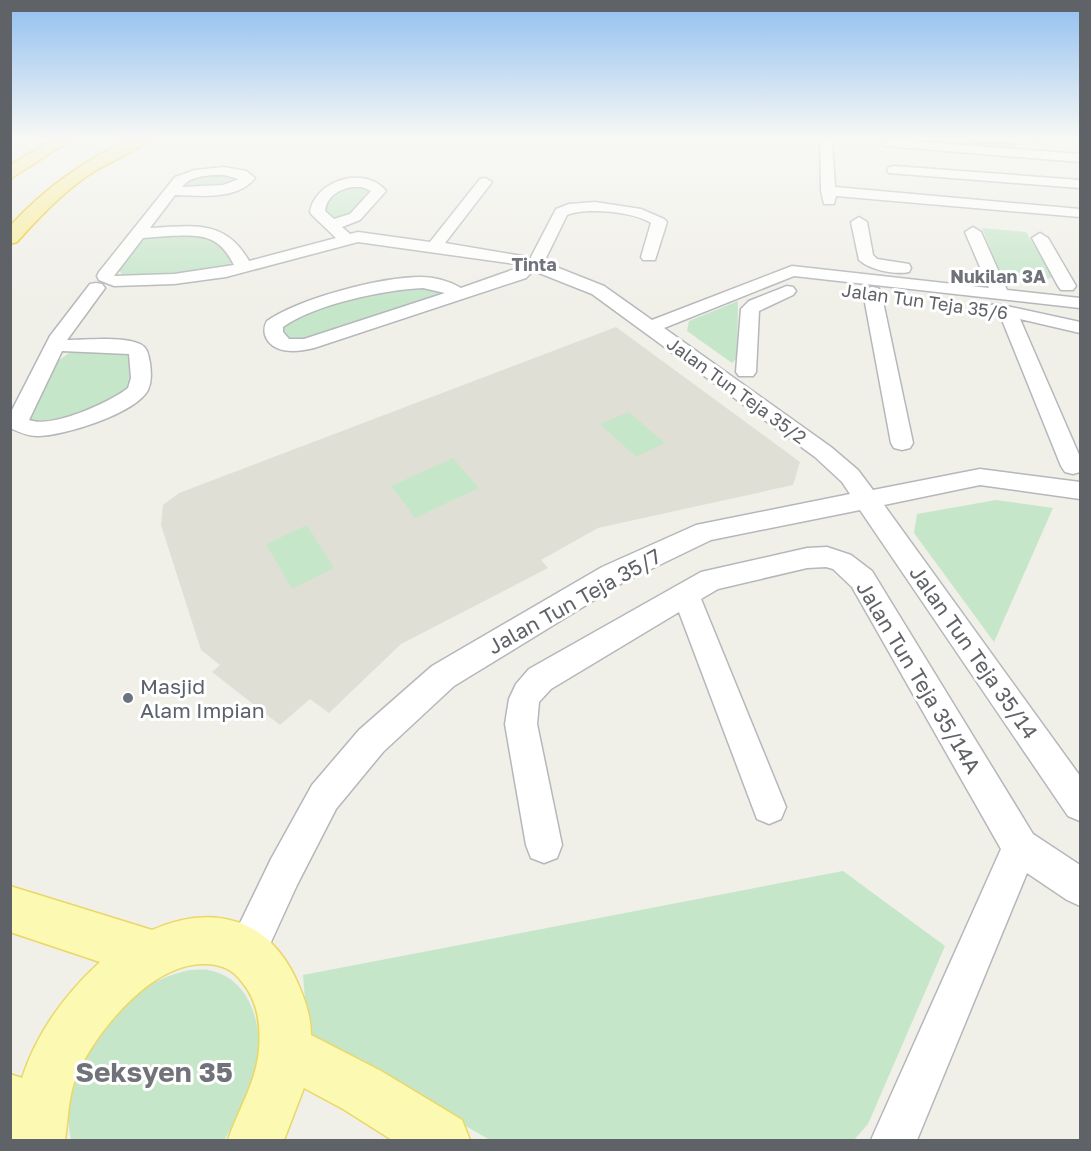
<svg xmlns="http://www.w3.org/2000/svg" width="1091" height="1151" font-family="'Golos Text',sans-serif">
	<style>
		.education { fill: #e0dfd6 }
		.green { fill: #c6e6ca }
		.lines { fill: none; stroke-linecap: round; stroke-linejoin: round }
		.minor-casing { stroke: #b5b7bb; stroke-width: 3 }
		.major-casing { stroke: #ebd766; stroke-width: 3 }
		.highway-casing { stroke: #edc30b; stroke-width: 3 }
		.minor { fill: #fff; fill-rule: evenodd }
		.major { fill: #fbf9b2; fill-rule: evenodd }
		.highway { fill: #f8ec97; fill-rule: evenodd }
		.worship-dot { fill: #6b7280; stroke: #fff; stroke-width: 2 }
		.labels { text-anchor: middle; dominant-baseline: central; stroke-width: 6; stroke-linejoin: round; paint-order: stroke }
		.far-neighbourhood-label { font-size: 18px; font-weight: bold; fill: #707379; stroke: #fff }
		.far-street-label { font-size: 18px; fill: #5f6267; stroke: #fff }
		.street-label { font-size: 21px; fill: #5f6267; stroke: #fff }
		.worship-label { font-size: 21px; fill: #5b616d; stroke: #fff; text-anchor: start }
		.near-quarter-label { font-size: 28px; font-weight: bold; fill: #707379; stroke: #fff }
	</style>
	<rect width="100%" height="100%" fill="#f0efe8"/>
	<!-- education -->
	<path class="education" d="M616 327 800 462 793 485 598 528 541 560 548 568 401 644 329 713 310 699 280 725 212 672 220 665 201 650 161 525 163 505 179 493Z"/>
	<!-- green -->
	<path class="green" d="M967 139H1041L1042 142 1013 139 1019 151 971 147Z
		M216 174 241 177 235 185 183 187 181 185 186 179Z
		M357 186 373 190C360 204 341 233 322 211 332 194 336 188 357 186Z
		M982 228 1026 232 1053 277 1047 279 1003 274 999 271Z
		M187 235C208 237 224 239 232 262L230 266 202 273 125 277 117 269C145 233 142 236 187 235Z
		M395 286 436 288 440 291 441 296 298 341 284 339 281 327 289 319Z
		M738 301 737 358 732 363 687 331 689 321Z
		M73 350 125 351 129 356 132 387 117 400 71 416 47 423 33 422 29 419 54 364Z
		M629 412 665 443 636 457 600 424Z
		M453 458 479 488 415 518 391 486Z
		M996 500 1053 508 994 642 914 533 917 514Z
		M307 525 334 568 292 589 266 544Z
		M843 871 945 946 868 1124 854 1140H490L308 1035 303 975Z
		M190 970C196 970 203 969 208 970 253 978 264 1031 257 1068 251 1093 238 1120 224 1140H71C60 1094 95 1026 132 997 149 983 168 975 190 970Z"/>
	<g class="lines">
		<!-- minor casing -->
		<g class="minor-casing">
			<path id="minor" d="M820 139H832L835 187 1080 209V217L836 196 834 204H824L821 191Z
				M889 139 1080 154V162L885 146 883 143Z
				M894 166 1080 180V188L889 173 887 170 889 167Z
				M224 167 246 171 255 178C238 200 201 196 175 195L150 228C193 226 225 219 249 261L336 238 312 215 310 212C315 180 365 165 386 191L360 220 342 227 350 234 358 232 430 242 480 179 485 178 492 182 445 243 528 257 530 260 522 265 358 242 226 277 174 284 114 286 99 280 97 276 99 272 175 177 195 170ZM224 175 239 179 223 185 182 187C191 175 210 175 224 175ZM352 187H362L371 191 350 214 334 219 325 211C327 196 338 190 352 187ZM168 236C200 235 218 233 234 265L174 274 114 276 143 238Z
				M595 202 641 209 664 219 667 222 655 260H643L641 257 651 223C634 212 586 207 567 215L545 260H533L531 257 556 209 569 204Z
				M859 217 867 222 873 255 877 259 909 264 911 268 909 272C895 275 870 270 859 260L851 222Z
				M973 227 981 232 1007 290 1080 298V308L794 276 664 328 831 447 858 470 873 490 980 469 1080 482V499L980 485 884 505 1080 776V821L1068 816 860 510 711 540 622 583 454 686 383 752 336 809 297 885 260 966 246 972 232 966 226 952 271 859 312 785 359 730 432 666 602 567 696 525 850 494 842 482 815 457 592 294 539 273 537 269 539 265H551L604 286 652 320 792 266 989 288 965 232Z
				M1040 233 1048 238 1076 286 1073 290H1061L1058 286 1032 238Z
				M526 265 534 270 526 278 314 348C298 352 272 355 265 335 264 330 264 326 267 321 300 298 381 277 421 277 435 277 449 281 461 288ZM423 288 445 293 304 339H289L283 332V327C316 304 383 290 423 288Z
				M96 283 102 284 105 288 67 340C87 340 122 336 140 344 148 348 148 354 150 363 151 372 152 381 148 390 135 414 63 436 37 436 27 436 19 432 10 428V414L50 336 90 284ZM62 351 129 354 131 378 128 388C111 402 51 429 29 420Z
				M787 286 793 287 796 291 793 295 759 311 756 372 753 376H739L736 372 741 309 749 301Z
				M872 287 878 288 881 292 913 443 910 448 902 450 894 448 891 443 863 292 866 288Z
				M997 304 1080 322V333L1020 319 1080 457V472L1073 474 1065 472 1061 466 1000 315 991 313 988 309 991 305Z
				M827 547 851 555 872 571 1033 834 1080 865V906L1067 900 1027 873 917 1140H871L1001 849 852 587 833 569 826 567 807 568 718 589 701 599 786 807 781 819 769 824 757 819 679 612 551 689 539 702 537 724 562 845 557 858 544 863 531 858 526 845 505 724 509 699 516 684 529 669 701 572 807 548Z"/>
		</g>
		<!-- major casing -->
		<g class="major-casing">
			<path id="major" d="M10 886 152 930C216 902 272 920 299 986 306 1002 311 1018 311 1035L381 1071 462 1120 470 1140H392L343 1109 304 1088 284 1140H228C238 1110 256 1083 259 1050 261 1025 258 1001 242 982 232 969 222 965 207 964 155 961 103 1024 81 1066 68 1090 69 1115 65 1140H10V1074L22 1078C37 1032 65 994 100 962L10 932Z"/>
		</g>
		<!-- highway casing -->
		<g class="highway-casing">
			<path id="highway" d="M54 139H72L10 179V165Z
				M130 139H150C141 149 107 163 93 172 64 191 40 216 17 242L10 244V226C44 189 84 160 130 139Z"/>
		</g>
		<!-- minor -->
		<use href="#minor" class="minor"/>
		<!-- major -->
		<use href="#major" class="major"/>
		<!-- highway -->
		<use href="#highway" class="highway"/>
	</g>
	<!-- sky -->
	<linearGradient id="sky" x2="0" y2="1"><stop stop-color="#90bff0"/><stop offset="0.46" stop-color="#f8f8f5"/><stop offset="1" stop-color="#f8f8f5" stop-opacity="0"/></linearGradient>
	<rect width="1091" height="300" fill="url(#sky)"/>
	<!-- markers -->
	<circle class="worship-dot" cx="128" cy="698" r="6"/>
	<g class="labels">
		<!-- far-neighbourhood labels -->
		<g class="far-neighbourhood-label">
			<text x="534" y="264">Tinta</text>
			<text x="998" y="276">Nukilan 3A</text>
		</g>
		<!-- far-street labels -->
		<g class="far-street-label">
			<text transform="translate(925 301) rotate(8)">Jalan Tun Teja 35/6</text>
			<text transform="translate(737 390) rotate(36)">Jalan Tun Teja 35/2</text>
		</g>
		<!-- street labels -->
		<g class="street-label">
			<text transform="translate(574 601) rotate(-29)">Jalan Tun Teja 35/7</text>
			<text transform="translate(974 652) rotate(55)">Jalan Tun Teja 35/14</text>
			<text transform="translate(919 677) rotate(59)">Jalan Tun Teja 35/14A</text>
		</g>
		<!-- worship labels -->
		<g class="worship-label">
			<text x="140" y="686">Masjid<tspan x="140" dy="24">Alam Impian</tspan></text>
		</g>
		<!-- near-quarter labels -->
		<g class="near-quarter-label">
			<text x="154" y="1071">Seksyen 35</text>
		</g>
	</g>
	<!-- border -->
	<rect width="1091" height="1151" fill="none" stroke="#5f6267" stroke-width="24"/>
</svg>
